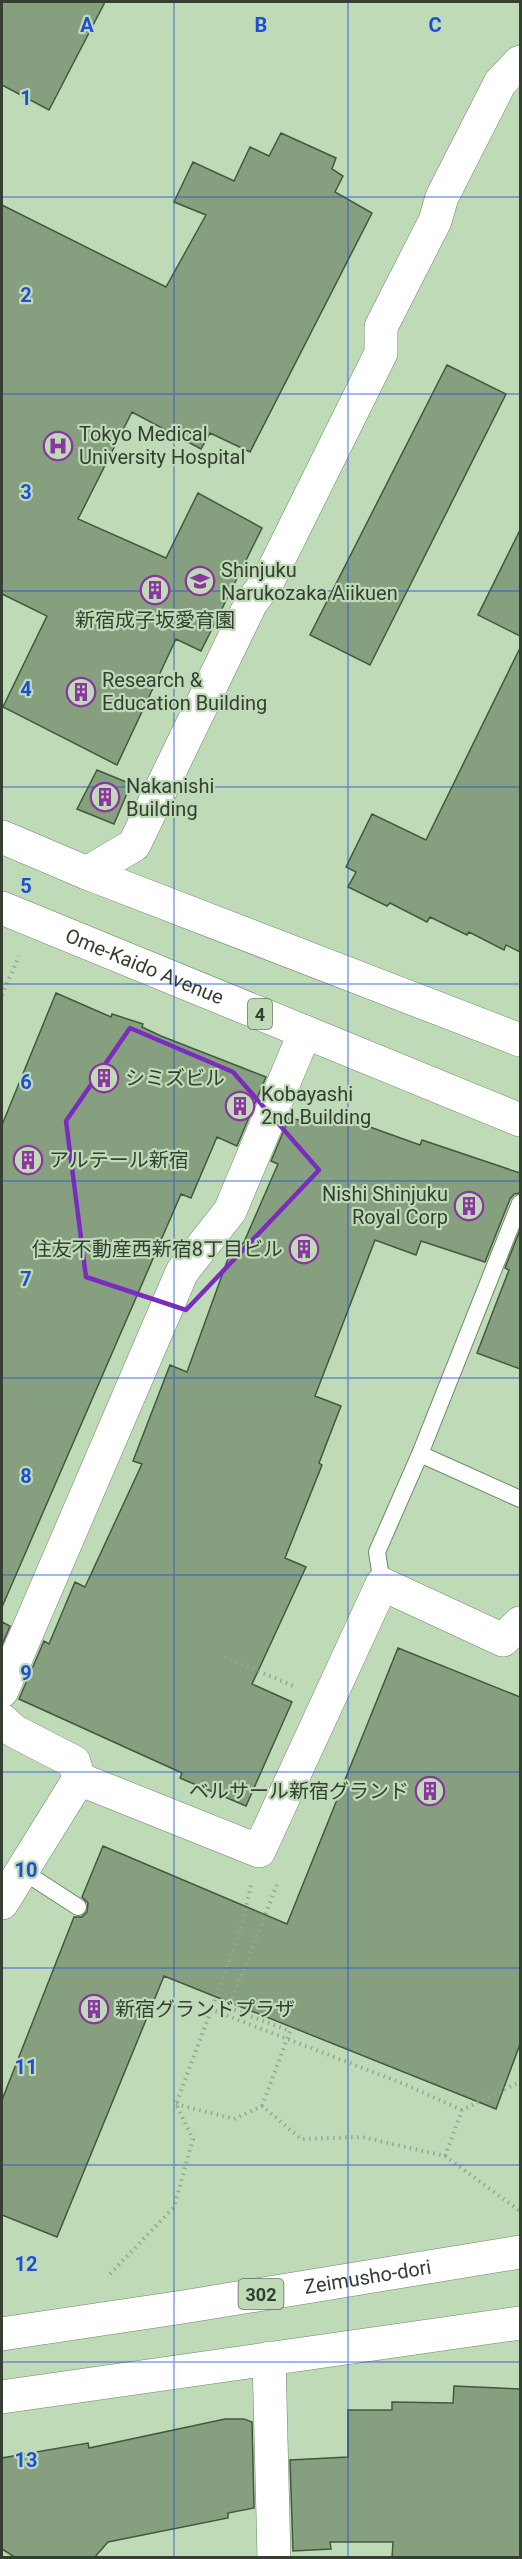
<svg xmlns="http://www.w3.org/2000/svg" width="522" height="2559" font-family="Roboto,'Noto Sans JP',sans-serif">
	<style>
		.building { fill: #86a07f; stroke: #425a3c; stroke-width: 1.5 }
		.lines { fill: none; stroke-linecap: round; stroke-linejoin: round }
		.lane-casing { stroke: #6d8667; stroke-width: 18 }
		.street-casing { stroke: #6d8667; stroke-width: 34 }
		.primary-casing { stroke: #6d8667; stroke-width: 34 }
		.path { stroke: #93a98d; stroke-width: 4; stroke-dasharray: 1.5 4.5; stroke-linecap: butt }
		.lane { stroke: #fff; stroke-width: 16 }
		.street { stroke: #fff; stroke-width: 33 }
		.primary { stroke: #fff; stroke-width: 33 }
		.marked { fill: none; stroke: #7b2cbf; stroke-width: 4.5; stroke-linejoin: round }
		.grid { fill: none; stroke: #1d4ed8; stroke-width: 1.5; stroke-opacity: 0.55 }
		.labels { text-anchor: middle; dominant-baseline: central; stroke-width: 4.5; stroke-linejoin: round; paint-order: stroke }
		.shield { fill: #bedab7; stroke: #5d6e5a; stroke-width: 1.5 }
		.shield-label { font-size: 18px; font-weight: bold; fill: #343f32 }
		.poi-label { font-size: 20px; fill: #343f32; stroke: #bedab7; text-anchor: start }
		.street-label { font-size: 20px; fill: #343f32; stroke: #bedab7 }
		.grid-label { font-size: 20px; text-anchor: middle; font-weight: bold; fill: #1d4ed8; stroke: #bedab7; stroke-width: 4.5; stroke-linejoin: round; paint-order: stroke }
	</style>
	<rect width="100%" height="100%" fill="#bedab7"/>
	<!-- building -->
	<path class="building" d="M2 2H105L49 110 2 85Z
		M281 133 336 158 332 169 343 176 335 192 372 213 250 452 210 433 201 449 132 412 78 519 166 558 198 493 262 528 201 651 176 639 117 765 3 707 47 616 2 594V205L166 287 206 215 174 202 193 162 234 181 250 147 269 156Z
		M447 365 506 394 370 665 310 635Z
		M520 530V636L478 615Z
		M520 648V952L506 945 504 950 469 932 467 935 430 917 427 922 390 903 387 906 348 887 356 872 346 867 372 814 426 840Z
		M97 770 131 784 114 824 77 809Z
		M56 993 111 1017 112 1014 143 1024 142 1027 161 1036 266 1077 237 1146 217 1137 191 1198 181 1194 2 1607V1125Z
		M331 1113 420 1145 422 1140 520 1173V1193L514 1194 510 1199 485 1262 421 1241 416 1255 375 1240 315 1396 341 1406 319 1463 322 1465 285 1558 306 1567 252 1684 292 1702 246 1806 180 1778 182 1773 19 1699 44 1641 49 1644 75 1582 85 1587 142 1464 133 1461 170 1365 187 1372 229 1256 244 1242 278 1164 271 1161 289 1118 325 1125Z
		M520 1230V1369L477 1353 509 1270 505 1268Z
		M2 1622 10 1626 2 1645Z
		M398 1648 520 1697V2044L496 2109 164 1976 57 2237 2 2215V2100L74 1917H82L87 1912 88 1903 82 1897 103 1846 287 1924Z
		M454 2386 520 2389V2558H392L393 2542H330L331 2549 293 2551 290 2460 348 2457V2410H392V2402L453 2403Z
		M225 2419H244L252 2422 254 2508 228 2513V2518L108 2542 94 2558H16L2 2549V2458L88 2443 89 2448Z"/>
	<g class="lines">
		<!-- lane casing -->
		<g class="lane-casing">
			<path id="lane" d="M420 1454 520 1499
				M382 1584 377 1552 420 1454 520 1203
				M21 1870 78 1907"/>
		</g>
		<!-- street casing -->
		<g class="street-casing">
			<path id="street" d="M87 873 134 845 251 603 269 579 381 353V327L435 221 442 197 500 83 520 62
				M2 1691 182 1272 230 1211 305 1032
				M2 1720 14 1731 74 1762 79 1779 259 1851 382 1584 503 1640 520 1623
				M2 1903 79 1779
				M269 2358 274 2558"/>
		</g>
		<!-- primary casing -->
		<g class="primary-casing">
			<g id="primary">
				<path d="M2 837 87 873 520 1040"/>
				<path id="s1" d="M2 908 520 1120"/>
				<path id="s2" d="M2 2334 183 2307 520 2252"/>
				<path d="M2 2397 520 2323"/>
			</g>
		</g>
		<!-- path -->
		<path class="path" d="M2 995 19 956
			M225 1657 296 1687
			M210 2009 404 2084 462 2110
			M176 2104 234 2119 262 2106 301 2139 362 2137 445 2156 520 2211
			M262 2106 290 2031 229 2008 278 1882
			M445 2156 462 2110 520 2082
			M110 2274 174 2207 193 2139 176 2104 241 1930 251 1885"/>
		<!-- lane -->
		<use href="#lane" class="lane"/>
		<!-- street -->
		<use href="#street" class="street"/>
		<!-- primary -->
		<use href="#primary" class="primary"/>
	</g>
	<!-- marked area -->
	<path class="marked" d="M130 1028 233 1072 319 1170 186 1310 86 1277 66 1121Z"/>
	<!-- grid -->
	<path class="grid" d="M174 2V2558M348 2V2558M2 197H520M2 394H520M2 591H520M2 787H520M2 984H520M2 1181H520M2 1378H520M2 1575H520M2 1772H520M2 1968H520M2 2165H520M2 2362H520"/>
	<!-- icons -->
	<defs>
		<g id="hospital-ring" transform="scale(1.5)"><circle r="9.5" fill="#bedab7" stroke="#8c34a0" stroke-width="1.5"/><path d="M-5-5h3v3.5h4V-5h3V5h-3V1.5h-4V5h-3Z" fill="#8c34a0"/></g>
		<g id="school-ring" transform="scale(1.5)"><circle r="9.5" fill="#bedab7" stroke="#8c34a0" stroke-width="1.5"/><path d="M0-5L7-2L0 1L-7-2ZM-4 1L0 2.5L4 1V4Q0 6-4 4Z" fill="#8c34a0"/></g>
		<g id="building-ring" transform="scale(1.5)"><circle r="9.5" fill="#bedab7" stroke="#8c34a0" stroke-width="1.5"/><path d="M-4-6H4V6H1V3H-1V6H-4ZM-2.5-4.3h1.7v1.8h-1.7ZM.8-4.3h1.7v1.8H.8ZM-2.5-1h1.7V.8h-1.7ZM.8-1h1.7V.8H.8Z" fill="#8c34a0"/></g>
	</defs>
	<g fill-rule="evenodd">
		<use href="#hospital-ring" x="58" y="446"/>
		<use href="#school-ring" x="200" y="581"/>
		<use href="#building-ring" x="155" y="590"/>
		<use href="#building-ring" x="81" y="692"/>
		<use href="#building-ring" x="105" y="797"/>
		<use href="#building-ring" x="104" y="1078"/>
		<use href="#building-ring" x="240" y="1106"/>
		<use href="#building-ring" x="28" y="1160"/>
		<use href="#building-ring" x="469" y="1206"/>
		<use href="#building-ring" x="304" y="1249"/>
		<use href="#building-ring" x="430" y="1791"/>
		<use href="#building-ring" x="94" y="2009"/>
	</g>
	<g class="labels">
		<!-- shield labels -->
		<g class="shield">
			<rect x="248" y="999" width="24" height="30" rx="4.5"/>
			<rect x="238.5" y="2279" width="45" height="30" rx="4.5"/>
		</g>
		<g class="shield-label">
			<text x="260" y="1014">4</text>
			<text x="261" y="2294">302</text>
		</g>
		<!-- poi labels -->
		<g class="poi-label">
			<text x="79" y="434">Tokyo Medical<tspan x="79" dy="23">University Hospital</tspan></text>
			<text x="221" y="570">Shinjuku<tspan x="221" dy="23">Narukozaka Aiikuen</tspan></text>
			<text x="155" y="620" text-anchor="middle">新宿成子坂愛育園</text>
			<text x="102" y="680">Research &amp;<tspan x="102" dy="23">Education Building</tspan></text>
			<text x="126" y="786">Nakanishi<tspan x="126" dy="23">Building</tspan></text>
			<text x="125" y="1078">シミズビル</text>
			<text x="261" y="1094">Kobayashi<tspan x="261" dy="23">2nd Building</tspan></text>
			<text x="49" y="1160">アルテール新宿</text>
			<text x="448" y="1194" text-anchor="end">Nishi Shinjuku<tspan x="448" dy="23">Royal Corp</tspan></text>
			<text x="283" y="1249" text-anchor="end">住友不動産西新宿8丁目ビル</text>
			<text x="409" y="1791" text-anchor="end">ベルサール新宿グランド</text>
			<text x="115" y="2009">新宿グランドプラザ</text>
		</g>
		<!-- street labels -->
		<g class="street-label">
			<text stroke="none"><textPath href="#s1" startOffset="154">Ome-Kaido Avenue</textPath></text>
			<text stroke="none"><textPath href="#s2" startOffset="370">Zeimusho-dori</textPath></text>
		</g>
	</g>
	<g class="grid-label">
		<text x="87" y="32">A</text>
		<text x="261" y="32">B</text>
		<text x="435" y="32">C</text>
		<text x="26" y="105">1</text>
		<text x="26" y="302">2</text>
		<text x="26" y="499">3</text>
		<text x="26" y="696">4</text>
		<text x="26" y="893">5</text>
		<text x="26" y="1089">6</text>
		<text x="26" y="1286">7</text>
		<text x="26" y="1483">8</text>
		<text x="26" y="1680">9</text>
		<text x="26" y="1877">10</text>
		<text x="26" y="2074">11</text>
		<text x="26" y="2271">12</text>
		<text x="26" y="2467">13</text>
	</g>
	<!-- border -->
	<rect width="522" height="2559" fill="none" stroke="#343f32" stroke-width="6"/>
</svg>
